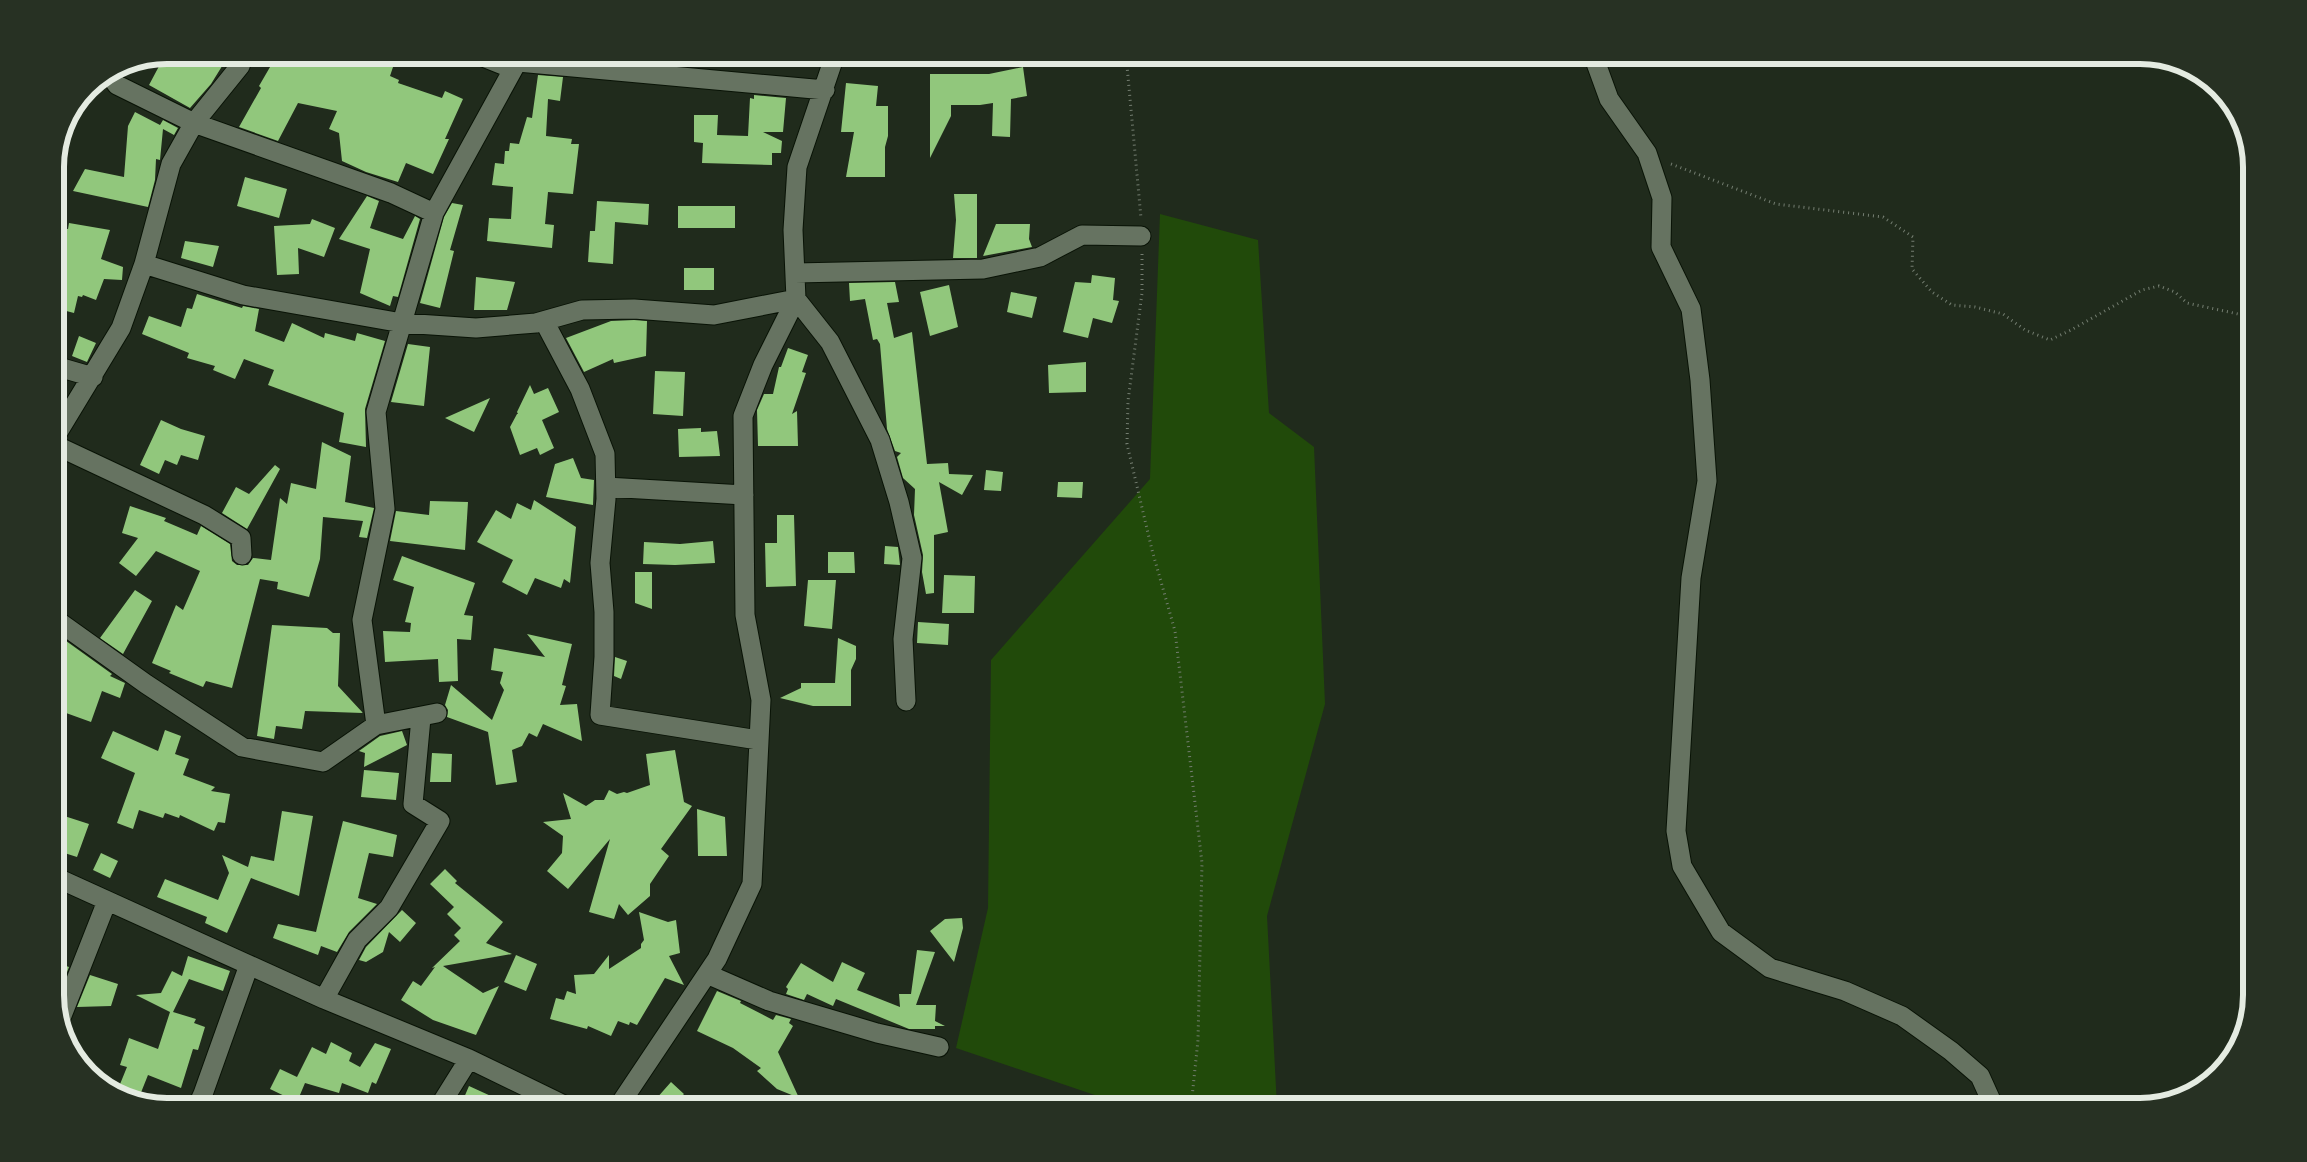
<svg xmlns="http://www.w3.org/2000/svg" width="2307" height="1162" font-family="Barlow,sans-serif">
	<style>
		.green { fill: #214a0a }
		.building { fill: #91c77c }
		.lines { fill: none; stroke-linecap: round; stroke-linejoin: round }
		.minor-casing { stroke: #091306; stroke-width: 21 }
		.path { stroke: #747e71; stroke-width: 3; stroke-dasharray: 1 4; stroke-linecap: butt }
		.minor { stroke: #667361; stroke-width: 19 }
		.rim { fill: none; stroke: #e4ebe1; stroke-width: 6 }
	</style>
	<rect width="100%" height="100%" fill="#202b1c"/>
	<!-- green -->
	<path class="green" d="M1160 214 1258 240 1269 413 1314 447 1325 704 1267 916 1277 1107H1130L956 1048 988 908 991 660 1150 479Z"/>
	<!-- building -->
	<path class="building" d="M165 55H211L224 63 211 84 190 108 149 85Z
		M277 55H297L311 63 314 55H324L338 61 339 57 347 60 350 55H397L390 76 399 80 398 83 442 98 445 91 463 99 445 139H449L433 174 406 163 398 182 366 172 342 161 339 133 329 129 337 111 298 103 278 141 239 127 261 88 259 86Z
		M1023 67 1027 96 1011 99 1010 137 992 136 993 103 980 105H951V116L930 158V74H989Z
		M538 75 563 77 560 101 548 99 546 136 572 139 571 144H579L573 194 548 192 545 224 554 225 552 248 487 241 489 218 511 219 513 187 492 185 495 163 504 164 505 151H509L510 143 519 144 527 117 532 118Z
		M846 83 878 86 876 106H888V136L885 147V177H846L854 132H841Z
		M754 95 786 98 783 132H763L782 141 781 153H772V165L702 163 703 143 694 142V115H718L717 135 748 136 750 98 754 99Z
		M135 112 160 125 163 120 178 128 174 135 163 129 160 160 156 159 155 180 148 207 73 191 85 169 124 177 128 126Z
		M245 177 287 189 279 218 237 206Z
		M954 194H977V258H953L956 220Z
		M367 196 379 201 370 228 403 239 415 216 420 219 398 297 393 296 390 306 360 293 370 249 339 239Z
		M597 201 649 204 648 225 615 222 613 264 588 262 590 231H595Z
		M452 203 463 205 450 250 454 251 440 308 420 303 444 217Z
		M678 206H735V228H678Z
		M312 219 335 228 324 257 298 248 299 274 277 275 274 226 310 224Z
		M69 223 110 230 101 259 123 267 122 280 104 279 96 300 83 295 82 297 78 296 74 313 55 308V228L68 229Z
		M996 224H1030L1029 239 1032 247 983 256Z
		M185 241 219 246 213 267 181 258Z
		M684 268H714V290H684Z
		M1092 275 1115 278 1113 300 1119 301 1112 323 1093 318 1088 338 1063 332 1075 282 1091 283Z
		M476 277 515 282 507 310H474Z
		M895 282 899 302 887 303 894 338 912 332 927 464 948 463 949 474 973 475 962 495 939 482 948 532 934 535V593L926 594 922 572 923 555 914 515 915 489 903 478 897 457 901 453 895 451 887 429 880 344 877 339 873 340 865 299 850 301 849 283Z
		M949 285 958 327 930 336 920 292Z
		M1011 292 1037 297 1032 318 1007 312Z
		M197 294 242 308 243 306 259 309 255 331 284 342 292 323 324 338 325 333 355 341 357 333 385 341 365 409 366 447 339 442 344 413 268 385 274 370 244 359 235 379 213 370 215 366 187 358 189 353 142 334 149 316 181 327 187 308 192 309Z
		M634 320 647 321 646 356 614 363 613 359 584 372 566 338 611 321Z
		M79 336 96 343 87 362 72 356Z
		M408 344 430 347 424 406 391 402Z
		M788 348 808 355 802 372 806 373 792 414 797 411 798 446H758L757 410 764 394H773L779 367H781Z
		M1086 362V392L1049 393 1048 365Z
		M655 371 685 372 683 416 653 414Z
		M530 385 534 394 548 388 559 412 542 420 554 448 540 455 537 448 520 455 510 427 517 414H518L517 412Z
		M490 398 474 432 445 418Z
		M161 420 181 429 205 436 198 460 181 455 177 465 165 460 159 474 140 465Z
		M701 428V432L717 431 720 456 679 457 678 429Z
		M322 442 351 456 345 502 374 508 367 538 359 537 363 521 323 517 320 559 309 597 277 589 278 582 260 579 232 688 206 681 203 687 169 673 171 671 152 663 176 605 183 610 200 571 156 551 136 576 119 563 138 538 122 533 130 506 166 518 164 521 197 535 201 526 230 544 232 561 237 565H248L253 558 271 560 280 498 287 504 291 483 316 489Z
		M573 458 581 478 594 480 593 505 546 497 555 464Z
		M275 465 280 469 247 529 222 513 236 487 249 494Z
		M986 470 1003 472 1001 491 984 490Z
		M1058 482H1083L1082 498 1057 497Z
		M534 500 576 527 570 583 564 579 561 588 535 578 527 595 502 582 513 560 477 542 496 510 511 519 517 503 531 510Z
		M430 501 468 502 465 550 390 541 396 511 429 515Z
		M777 515H794L796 586 766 587 765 543H777Z
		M713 541 715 563 675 565 643 564 644 542 680 544Z
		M885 546 898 547 900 565 884 564Z
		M828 552H854L855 573H828Z
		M402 556 475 583 464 615 473 616 471 640 457 639 458 681 439 682 438 659 385 662 383 631 410 632 411 623 405 622 414 587 393 580Z
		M635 572H652V609L635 603Z
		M944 575 975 576 974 613H942Z
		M808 580H836L832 629 804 626Z
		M135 590 152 601 123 654 100 638Z
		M918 622 949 624 948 645 917 643Z
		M272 625 327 628 333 633H340L338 686 363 713 305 711 302 729 276 726 274 739 257 736Z
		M55 633 112 674 110 676 125 683 120 698 102 691 91 722 55 709Z
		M527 634 572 644 562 685 566 686 560 705 577 704 582 741 543 724 537 737 529 733 522 746 512 750 517 782 496 785 488 732 447 717 448 710 445 705 451 685 492 720 504 690 500 683 503 672 491 670 494 648 545 657Z
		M838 638 856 646V659L851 670V706H813L780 698 801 688V683H835Z
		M615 657 627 661 621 679 614 676Z
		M165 730 181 736 175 754 189 759 183 775 215 787 211 791 230 794 225 823 218 822 214 831 180 815 179 818 165 813 163 818 139 810 133 829 117 823 135 773 101 758 113 731 158 751Z
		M402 731 407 745 364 767 365 753 359 751 380 736Z
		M675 750 684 802 692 806 661 849 669 856 650 884V896L628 915 619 904 614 919 589 912 610 839 568 889 547 871 562 853 563 836 543 822 571 819 563 793 586 806 595 800H604L609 790 617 794 624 792 627 793 650 785 646 754Z
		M432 753 452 754 451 782H430Z
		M364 770 399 773 396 800 361 797Z
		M697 809 725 817 727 856H698Z
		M282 811 313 816 299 896 251 878 227 933 205 923 207 917 157 897 165 879 218 900 229 873 222 855 248 867 251 856 274 861Z
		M55 813 89 824 77 857 55 850Z
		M343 821 397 835 393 857 369 853 358 898 377 904 349 932 337 952 321 946 318 955 273 938 278 924 316 932Z
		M101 853 118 861 110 878 93 870Z
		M445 869 457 881 455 883 503 922 486 943 512 954 443 966 483 993 499 986 476 1035 433 1020 401 1000 413 981 421 986 435 967 432 968 460 941 454 935 461 928 447 914 454 907 430 884Z
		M402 910 416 923 400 942 389 932 383 952 366 962 359 960 366 947Z
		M639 912 668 922 676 920 680 953 669 956 684 985 665 978 637 1025 630 1022 629 1025 618 1021 611 1036 588 1026 587 1029 550 1019 556 998 564 1000 567 991 576 994 574 975 594 974 609 955V969L641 948V944L644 940Z
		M962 918 963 928 954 962 930 931 945 919Z
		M917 950 935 952 916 1005H936L935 1021 945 1026H935V1029H909L836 999 833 1006 807 994 804 1000 786 994 788 989 786 987 801 963 833 982 842 962 865 973 857 990 900 1007 899 994H911Z
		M516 955 537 964 526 991 504 982Z
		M188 956 230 971 223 991 189 979 173 1012 196 1019 194 1023 205 1027 198 1050 193 1049 181 1088 148 1075 138 1100 118 1096 116 1094 127 1067 120 1065 129 1038 158 1049 170 1012 136 995 161 993 172 971 182 976Z
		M55 962 69 967 56 1000H55Z
		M90 975 118 984 111 1006 77 1007Z
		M717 991 741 1001 740 1003 773 1020 776 1015 791 1019 789 1023 793 1026 778 1052 799 1098 777 1089 757 1071 761 1068 733 1048 697 1031Z
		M331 1042 352 1053 349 1061 360 1067 375 1043 391 1049 376 1084 372 1082 368 1093 342 1083 339 1093 305 1083 297 1102 270 1089 280 1069 297 1077 312 1047 326 1054Z
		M671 1082 684 1094 672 1107H664L656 1099Z
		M469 1086 515 1107H460Z"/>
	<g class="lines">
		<!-- minor casing -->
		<g class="minor-casing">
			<path id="minor" d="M478 55 513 69
				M1593 55 1609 99 1647 153 1662 198 1661 247 1691 309 1700 380 1707 481 1691 578 1676 831 1682 866 1721 932 1770 968 1845 991 1902 1016 1951 1051 1980 1076 1994 1107
				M518 62 825 90
				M109 74 117 85 194 123 391 193 434 213
				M144 264 243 295 402 323 476 328 536 323 582 310 634 309 714 315 796 299
				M795 273 983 269 1040 257 1082 235 1141 236
				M796 299 830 342 880 440 899 502 912 558 903 639 906 701
				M544 321 580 389 605 454 606 499 600 563 604 612V657L600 715 758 740
				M55 366 93 377
				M55 437 121 328 144 264 171 164 194 123 240 66 244 55
				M55 445 204 515 241 538 242 555
				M606 487 744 495
				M55 619 146 684 242 747 323 762 376 725 362 620 385 509 376 412 434 213 521 55
				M376 725 437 713
				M55 877 324 999 469 1059 568 1107
				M707 974 769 1001 877 1033 939 1047
				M324 999 357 940 389 908 440 821 413 804 421 718
				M61 1018 107 901
				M197 1107 203 1094 249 965
				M439 1107 469 1059
				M618 1107 717 959 752 884 761 700 745 615 743 416 763 365 796 299 793 230 797 167 835 55"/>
		</g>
		<!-- path -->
		<path class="path" d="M1126 55 1141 218
			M1671 164 1776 204 1883 217 1913 237 1912 269 1932 292 1952 305 1975 307 2003 314 2025 330 2050 340 2071 330 2142 290 2159 286 2175 292 2187 303 2252 317
			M1142 254V293L1128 401 1127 444 1152 550 1175 631 1202 863 1198 1040 1191 1107"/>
		<!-- minor -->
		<use href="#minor" class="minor"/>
	</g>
	<!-- crop -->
	<path d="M0 0H2307V1162H0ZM167 64H2140A103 103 0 0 1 2243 167V995A103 103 0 0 1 2140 1098H167A103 103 0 0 1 64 995V167A103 103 0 0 1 167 64Z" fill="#273123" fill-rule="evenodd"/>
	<path class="rim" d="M167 64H2140A103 103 0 0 1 2243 167V995A103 103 0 0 1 2140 1098H167A103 103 0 0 1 64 995V167A103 103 0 0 1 167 64Z"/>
</svg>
